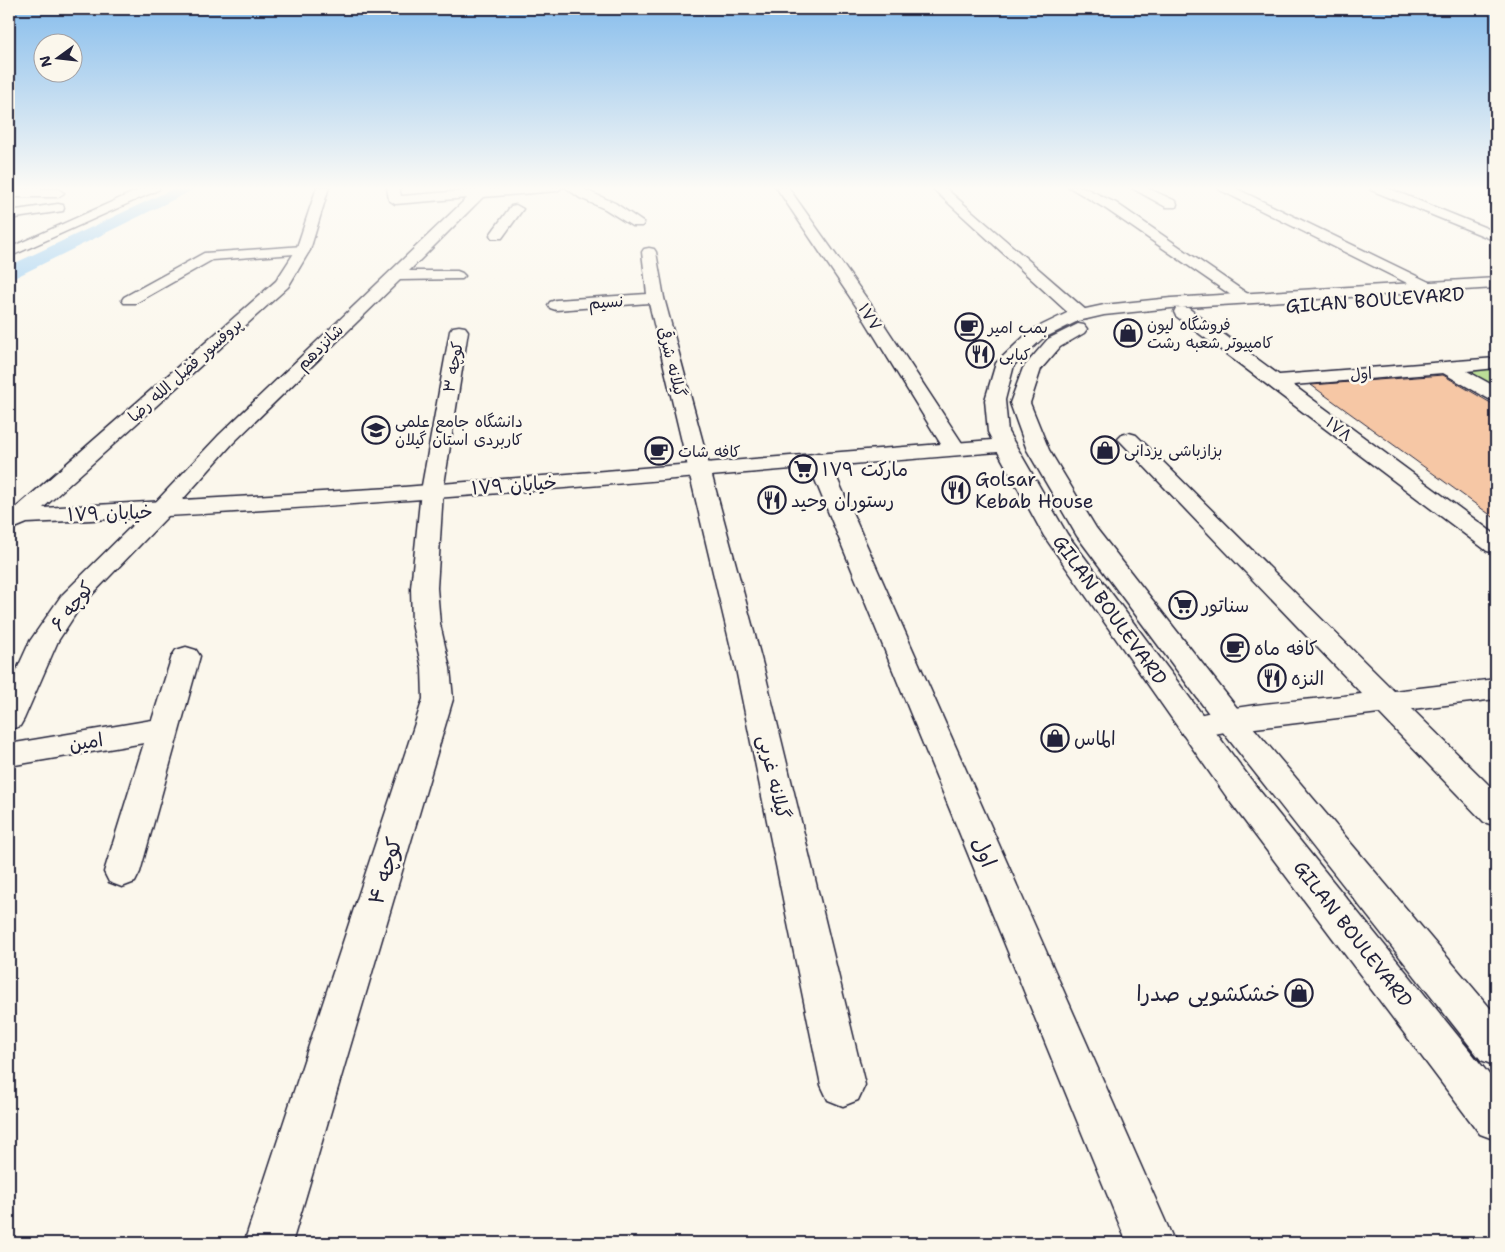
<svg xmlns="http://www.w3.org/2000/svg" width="1505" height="1252" font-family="'Shantell Sans','Playpen Sans Arabic',sans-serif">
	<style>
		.green { fill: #bcde97; stroke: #6f8069 }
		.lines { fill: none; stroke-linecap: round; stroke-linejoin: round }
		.canal { fill: #95cbf3; fill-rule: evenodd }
		.building { fill: #f6c7a5; stroke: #22223b }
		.street-casing { stroke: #22223b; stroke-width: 3 }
		.secondary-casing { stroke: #22223b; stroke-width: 3 }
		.street { fill: #fbf7ec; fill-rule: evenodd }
		.secondary { fill: #fbf7ec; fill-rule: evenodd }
		.labels { text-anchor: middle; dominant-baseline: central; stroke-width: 5; stroke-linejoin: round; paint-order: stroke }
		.far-street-label { font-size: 16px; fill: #22223b; stroke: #fbf7ec }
		.far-poi-label { font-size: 16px; fill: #22223b; stroke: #fbf7ec; text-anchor: start }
		.street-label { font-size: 19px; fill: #22223b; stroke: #fbf7ec }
		.poi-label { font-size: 19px; fill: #22223b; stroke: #fbf7ec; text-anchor: start }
		.near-street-label { font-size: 22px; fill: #22223b; stroke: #fbf7ec }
		.near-poi-label { font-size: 22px; fill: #22223b; stroke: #fbf7ec; text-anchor: end }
	</style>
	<rect width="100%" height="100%" fill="#fbf7ec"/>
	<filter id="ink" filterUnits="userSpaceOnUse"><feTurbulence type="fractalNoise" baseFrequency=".02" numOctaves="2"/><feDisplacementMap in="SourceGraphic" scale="10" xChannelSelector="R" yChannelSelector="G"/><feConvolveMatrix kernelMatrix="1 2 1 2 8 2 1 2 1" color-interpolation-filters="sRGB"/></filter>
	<g filter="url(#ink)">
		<!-- green -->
		<path class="green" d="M1496 366V388L1462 369Z"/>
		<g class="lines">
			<!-- canal -->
			<path class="canal" d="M177 187H196L193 190 16 277 9 279V266Z"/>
		</g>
		<!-- building -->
		<path class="building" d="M1443 375 1496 406V519L1311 385Z"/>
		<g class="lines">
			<!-- street casing -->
			<g class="street-casing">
				<path id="street" d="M387 187H399L401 196 475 190 479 187H491L490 189 516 187H563L557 191 483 197 409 271H457L462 273 465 276 462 279 400 280 233 443 168 516 80 607 58 641 24 719 20 726 9 730V687L30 641 61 596 152 506 219 435 467 198 395 204 389 200Z
					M565 187H579L615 203 644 223 642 226H632L605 209 580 198Z
					M776 187H788L872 306 966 449 963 454 955 455 947 454 856 306Z
					M931 187H944L1087 311 1089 315 1087 319H1075Z
					M1069 187H1083L1116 203 1255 299 1253 302H1241L1106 209Z
					M1130 187H1145L1176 201 1177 204 1176 207H1166Z
					M1218 187H1233L1433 284 1435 287 1433 290H1421L1220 190Z
					M1369 187H1385L1496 232V241L1371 190Z
					M9 189H58L64 193 58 197H9Z
					M58 204 63 205 64 208 63 211 9 219V211Z
					M516 205 523 209 502 238H492L490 235 492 232 511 206Z
					M303 246 308 247 310 250 308 253 212 260 136 303H124L122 300 124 297 204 253Z
					M649 248 654 249 656 252 664 298 764 669 865 1085 858 1100 843 1106 828 1100 821 1085 736 669 649 303 556 310 550 308 548 305 550 302 556 300 647 294 642 252 644 249Z
					M1182 307 1188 308 1279 375 1496 358V368L1467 371 1496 387V401L1489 399 1443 373 1293 385 1496 535V553L1487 551 1176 316 1174 312 1176 308Z
					M459 326 465 327 468 331 443 491 437 588 440 624 450 668 453 699 292 1243H244L423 699 422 668 412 624 411 588 421 491 450 331 453 327Z
					M1129 433 1136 435 1394 691 1496 679V699L1412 709 1496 792V826L1484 822 1379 713 1230 731 1194 738 1183 735 1178 727 1183 719C1240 703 1303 701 1362 694L1122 443 1118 439 1122 435Z
					M818 453 826 455 829 460 1175 1243H1127L807 460 810 455Z
					M186 647 196 650 200 656 140 872 135 882 122 887 109 882 104 872 144 743 9 766V744L152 720 172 656 176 650Z"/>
			</g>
			<!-- secondary casing -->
			<g class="secondary-casing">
				<path id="secondary" d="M145 187H160L158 190 9 257V248Z
					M317 187H329L310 250 288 287 43 508 391 488 992 440 988 432 985 400 996 363 1030 331 1067 313 1104 305 1171 298 1496 278V288L1171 308 1104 315 1078 321 1042 339 1014 365 1005 400 1008 432 1067 534 1255 785 1496 1083V1140L1480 1134 1231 803 1044 536 998 452C675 478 352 509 27 523L15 528 9 527V514L276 281 296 250Z
					M1078 324 1084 325 1087 329 1084 333 1060 347 1041 369 1030 403 1049 450 1096 528 1241 713 1496 1015V1066L1481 1060 1219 727 1077 536 1027 450 1010 403 1023 368 1048 339Z"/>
			</g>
			<!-- street -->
			<use href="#street" class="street"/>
			<!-- secondary -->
			<use href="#secondary" class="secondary"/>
		</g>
	</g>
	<!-- sky -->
	<linearGradient id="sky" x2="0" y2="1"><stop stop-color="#87bdec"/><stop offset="0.52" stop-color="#fdfbf6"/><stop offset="1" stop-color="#fdfbf6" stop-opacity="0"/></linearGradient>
	<rect width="1505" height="362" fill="url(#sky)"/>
	<!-- icons -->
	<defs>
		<g id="cafe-ring" transform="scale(1.4375)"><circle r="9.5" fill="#fbf7ec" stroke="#22223b" stroke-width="1.5"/><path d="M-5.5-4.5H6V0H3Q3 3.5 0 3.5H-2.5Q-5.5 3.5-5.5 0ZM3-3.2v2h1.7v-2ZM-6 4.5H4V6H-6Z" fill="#22223b"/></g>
		<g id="shop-ring" transform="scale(1.4375)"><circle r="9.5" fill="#fbf7ec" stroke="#22223b" stroke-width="1.5"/><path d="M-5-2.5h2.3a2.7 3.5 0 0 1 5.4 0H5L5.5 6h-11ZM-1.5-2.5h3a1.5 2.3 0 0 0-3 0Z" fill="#22223b"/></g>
		<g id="restaurant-ring" transform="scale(1.4375)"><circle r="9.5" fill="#fbf7ec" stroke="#22223b" stroke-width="1.5"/><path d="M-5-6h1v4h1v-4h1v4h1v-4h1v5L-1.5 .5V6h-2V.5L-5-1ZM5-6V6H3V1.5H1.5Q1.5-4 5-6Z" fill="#22223b"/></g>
		<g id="university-ring" transform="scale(1.4375)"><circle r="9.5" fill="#fbf7ec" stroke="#22223b" stroke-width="1.5"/><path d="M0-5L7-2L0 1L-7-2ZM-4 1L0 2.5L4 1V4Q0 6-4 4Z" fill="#22223b"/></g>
		<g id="supermarket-ring" transform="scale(1.4375)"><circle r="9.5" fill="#fbf7ec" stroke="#22223b" stroke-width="1.5"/><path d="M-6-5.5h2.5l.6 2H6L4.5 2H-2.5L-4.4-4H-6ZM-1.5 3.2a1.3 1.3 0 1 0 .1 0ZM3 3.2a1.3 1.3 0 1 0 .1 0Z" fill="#22223b"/></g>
	</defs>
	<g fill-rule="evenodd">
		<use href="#cafe-ring" x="969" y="327"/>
		<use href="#shop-ring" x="1128" y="333"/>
		<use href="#restaurant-ring" x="980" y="354"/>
		<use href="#university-ring" x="376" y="430"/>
		<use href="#shop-ring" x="1105" y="450"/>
		<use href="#cafe-ring" x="659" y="451"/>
		<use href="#supermarket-ring" x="803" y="469"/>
		<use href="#restaurant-ring" x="956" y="490"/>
		<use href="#restaurant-ring" x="772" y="500"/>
		<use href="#supermarket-ring" x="1183" y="605"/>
		<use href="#cafe-ring" x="1235" y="648"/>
		<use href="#restaurant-ring" x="1272" y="678"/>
		<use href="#shop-ring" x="1055" y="738"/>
		<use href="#shop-ring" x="1299" y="993"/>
	</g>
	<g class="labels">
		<!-- far-street labels -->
		<g class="far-street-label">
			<text transform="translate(606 302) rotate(-4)">نسیم</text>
			<text transform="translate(870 317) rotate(57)">۱۷۷</text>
			<text transform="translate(320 347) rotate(-44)">شانزدهم</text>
			<text transform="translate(672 362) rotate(76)">گیلانه شرقی</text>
			<text transform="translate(453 367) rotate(-80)">کوچه ۳</text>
			<text transform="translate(185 370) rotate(-42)">پروفسور فضل الله رضا</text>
			<text transform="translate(1361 374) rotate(-5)">اول</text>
			<text transform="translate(1339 429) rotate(37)">۱۷۸</text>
		</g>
		<!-- far-poi labels -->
		<g class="far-poi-label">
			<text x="1147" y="324">فروشگاه لیون<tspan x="1147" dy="18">کامپیوتر شعبه رشت</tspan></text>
			<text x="988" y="327">بمب امیر</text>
			<text x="999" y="354">کبابی</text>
			<text x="395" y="421">دانشگاه جامع علمی<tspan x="395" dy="18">کاربردی استان گیلان</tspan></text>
			<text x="1124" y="450">بزازباشی یزدانی</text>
			<text x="678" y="451">کافه شات</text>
		</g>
		<!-- street labels -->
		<g class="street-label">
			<text transform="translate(1375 300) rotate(-4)">GILAN BOULEVARD</text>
			<text transform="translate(514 485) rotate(-4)">خیابان ۱۷۹</text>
			<text transform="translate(110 513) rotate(-2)">خیابان ۱۷۹</text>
			<text transform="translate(72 606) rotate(-52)">کوچه ۶</text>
			<text transform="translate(1110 610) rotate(54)">GILAN BOULEVARD</text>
			<text transform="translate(86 742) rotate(-9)">امین</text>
			<text transform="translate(774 777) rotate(77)">گیلانه غربی</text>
			<text transform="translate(1353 934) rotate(52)">GILAN BOULEVARD</text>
		</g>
		<!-- poi labels -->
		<g class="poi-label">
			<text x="822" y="469">۱۷۹ مارکت</text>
			<text x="975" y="479">Golsar<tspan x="975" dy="22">Kebab House</tspan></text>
			<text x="791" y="500">رستوران وحید</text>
			<text x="1202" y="605">سناتور</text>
			<text x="1254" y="648">کافه ماه</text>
			<text x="1291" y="678">النزه</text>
			<text x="1074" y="738">الماس</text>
		</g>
		<!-- near-street labels -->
		<g class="near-street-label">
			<text transform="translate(984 852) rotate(67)">اول</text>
			<text transform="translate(385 871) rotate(-73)">کوچه ۴</text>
		</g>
		<!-- near-poi labels -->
		<g class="near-poi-label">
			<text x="1280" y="993">خشکشویی صدرا</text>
		</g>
	</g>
	<!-- margin -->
	<rect width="1505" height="1252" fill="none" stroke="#fbf7ec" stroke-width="30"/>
	<rect x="15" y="15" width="1475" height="1222" fill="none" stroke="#22223b" stroke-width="2" filter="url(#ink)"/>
	<!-- north arrow -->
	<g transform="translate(58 58) rotate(255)"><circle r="24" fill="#fbf7ec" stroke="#a4a2a5"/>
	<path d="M0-4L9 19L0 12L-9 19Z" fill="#22223b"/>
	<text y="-8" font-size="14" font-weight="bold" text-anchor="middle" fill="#22223b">N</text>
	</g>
</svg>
